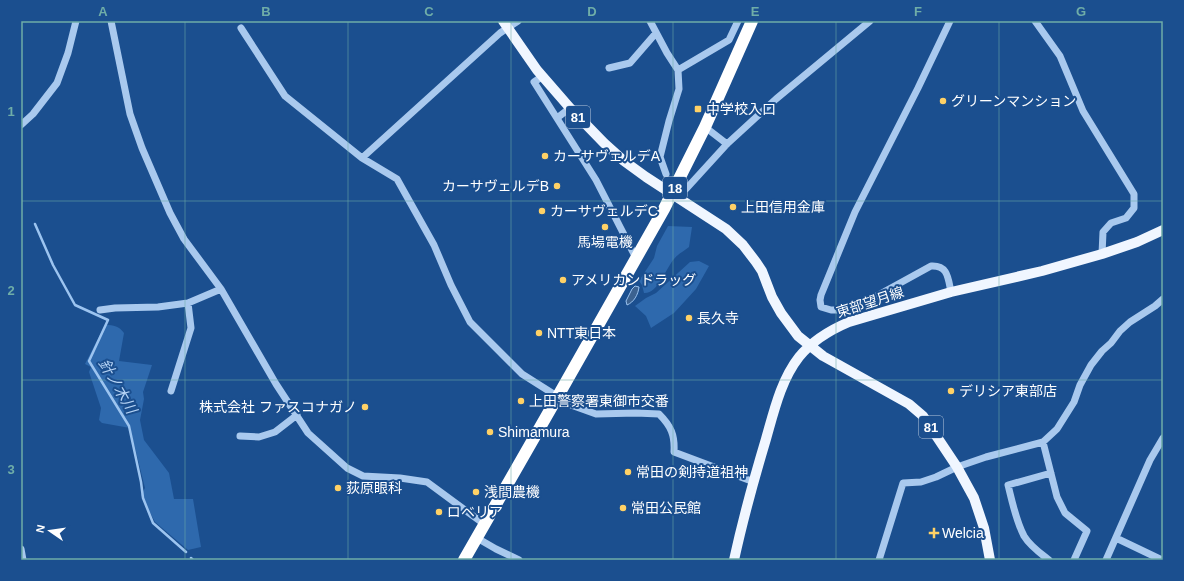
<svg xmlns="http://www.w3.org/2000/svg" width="1184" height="581" font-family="Arial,'Noto Sans JP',sans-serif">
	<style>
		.green { fill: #2e69ad }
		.water { fill: #3c6290; stroke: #9cc4f0 }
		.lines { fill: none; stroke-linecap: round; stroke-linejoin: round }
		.stream { stroke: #9cc4f0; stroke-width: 2.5 }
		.minor { stroke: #a9c9ee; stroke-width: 7 }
		.major { stroke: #f0f6ff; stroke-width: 10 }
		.highway { stroke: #fff; stroke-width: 12 }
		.grid { fill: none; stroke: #6fada8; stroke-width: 1; stroke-opacity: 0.55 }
		.poi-dot { fill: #ffd166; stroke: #1b4f8f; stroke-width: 1.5 }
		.labels { text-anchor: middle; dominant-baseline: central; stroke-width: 4; stroke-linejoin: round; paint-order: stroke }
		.shield { fill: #1b4f8f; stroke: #bbcadd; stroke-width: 1 }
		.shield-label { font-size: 13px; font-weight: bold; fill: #fff }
		.poi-label { font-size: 14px; fill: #fff; stroke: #1b4f8f; text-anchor: start }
		.street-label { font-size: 14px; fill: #fff; stroke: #1b4f8f }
		.water-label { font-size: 15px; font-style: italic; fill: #b5d3f5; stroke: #1b4f8f }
		.neatline { fill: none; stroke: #6fada8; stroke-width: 1.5 }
		.grid-label { font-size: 13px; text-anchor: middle; font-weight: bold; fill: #6fada8 }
	</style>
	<rect width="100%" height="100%" fill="#1b4f8f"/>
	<!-- green -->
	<path class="green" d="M668 226 692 227 689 247C684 251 678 254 674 259 666 268 658 294 644 293L642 285 639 281 654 258 657 246Z
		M699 261 709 266 696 289 674 313 651 328 646 316 635 306 646 298 656 293 690 262Z
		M105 325C114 325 119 326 124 333L119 361 152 365 143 392 144 399 140 420 144 440 169 473 174 499H193L201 547 188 550 155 522 141 495 145 488 130 428 102 423 99 420 101 408 89 372 91 367 85 364Z"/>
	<!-- water -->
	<path class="water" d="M635 286 639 287C638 295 634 302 627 305L626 301 632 289Z"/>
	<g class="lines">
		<!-- stream -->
		<path class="stream" d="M35 224 53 265 75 305 108 320 89 361 129 426 141 482 143 498 153 523 186 552
			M191 558 193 560"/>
		<!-- minor -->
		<path class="minor" d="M111 21 130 114 142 148 170 213 184 239 221 289 276 384 308 433 347 468 363 476 400 478 427 482 484 524
			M650 21 667 53 678 70 679 89 669 121 660 157 666 174
			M950 21 918 88 855 212 821 295 820 300 821 307 831 310H838L871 299 931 266C948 265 948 278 951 292
			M1035 21 1060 56 1083 111 1134 194V208L1126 218 1111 223 1103 232 1102 254
			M241 28 285 96 362 158 397 179 434 245 451 285 470 322 522 374 571 405 596 414 636 413 659 414C671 426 675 435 674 452L754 482
			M609 68 630 63 656 33
			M678 70 729 40 738 21
			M543 76 534 82 596 180 636 258
			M557 118 570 108
			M21 125 33 114 57 83 68 53 76 21
			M705 127 727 144
			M362 158 500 33 518 21
			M686 189 727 144 776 99 870 21
			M100 310 115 308 158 307 188 303 221 289
			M171 391 191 328 188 303
			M240 436 259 437 275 432 297 415
			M1043 442 1057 497 1065 513 1087 531 1074 560
			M477 538 496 549 519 560
			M1116 538 1162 560
			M21 549 23 560
			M879 560 903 483 921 482 936 477 957 467 986 457 1043 442 1057 429 1074 402 1080 385 1091 365 1102 351 1111 343 1120 331 1130 322 1155 306 1163 299
			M1049 560C1040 553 1030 546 1024 536 1016 521 1012 501 1008 485L1051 473
			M1106 560 1150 460 1163 438"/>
		<!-- major -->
		<path class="major" d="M503 21 537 70 570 108 604 143 624 161 646 177 726 229 743 245 756 262 762 271 772 297 781 313 798 336 823 356 909 404 923 416 957 467 974 498 984 528 990 560
			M734 560C743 519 754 479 766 439 774 411 781 380 799 357 812 341 830 330 849 322L951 292 1042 271 1102 254 1137 242 1163 230"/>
		<!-- highway -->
		<path class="highway" d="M464 560 558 396 664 209 705 127 752 21"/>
	</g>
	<!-- grid -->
	<path class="grid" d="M185 21V560M348 21V560M511 21V560M673 21V560M836 21V560M999 21V560M21 201H1163M21 380H1163"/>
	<!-- markers -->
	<g class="poi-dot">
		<circle cx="943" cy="101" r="4"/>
		<rect x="694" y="105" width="8" height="8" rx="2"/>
		<circle cx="545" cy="156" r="4"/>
		<circle cx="557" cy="186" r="4"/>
		<circle cx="733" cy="207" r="4"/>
		<circle cx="542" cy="211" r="4"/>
		<circle cx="605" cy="227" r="4"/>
		<circle cx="563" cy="280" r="4"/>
		<circle cx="689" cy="318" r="4"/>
		<circle cx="539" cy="333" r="4"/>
		<circle cx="951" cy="391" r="4"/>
		<circle cx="521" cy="401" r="4"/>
		<circle cx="365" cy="407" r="4"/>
		<circle cx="490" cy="432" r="4"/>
		<circle cx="628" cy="472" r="4"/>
		<circle cx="338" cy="488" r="4"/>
		<circle cx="476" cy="492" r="4"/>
		<circle cx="623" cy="508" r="4"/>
		<circle cx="439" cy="512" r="4"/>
		<path d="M932 527h4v4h4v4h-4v4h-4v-4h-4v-4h4z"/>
	</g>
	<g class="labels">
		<!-- shield labels -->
		<g class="shield">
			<rect x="566" y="106" width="24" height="22" rx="3"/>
			<rect x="663" y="177" width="24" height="22" rx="3"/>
			<rect x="919" y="416" width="24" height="22" rx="3"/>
		</g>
		<g class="shield-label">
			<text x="578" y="117">81</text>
			<text x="675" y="188">18</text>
			<text x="931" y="427">81</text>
		</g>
		<!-- poi labels -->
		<g class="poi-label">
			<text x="951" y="101">グリーンマンション</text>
			<text x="706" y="109">中学校入口</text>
			<text x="553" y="156">カーサヴェルデA</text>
			<text x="549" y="186" text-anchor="end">カーサヴェルデB</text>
			<text x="741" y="207">上田信用金庫</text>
			<text x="550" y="211">カーサヴェルデC</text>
			<text x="605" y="242" text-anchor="middle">馬場電機</text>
			<text x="571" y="280">アメリカンドラッグ</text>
			<text x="697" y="318">長久寺</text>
			<text x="547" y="333">NTT東日本</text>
			<text x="959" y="391">デリシア東部店</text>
			<text x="529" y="401">上田警察署東御市交番</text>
			<text x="357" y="407" text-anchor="end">株式会社 ファスコナガノ</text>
			<text x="498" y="432">Shimamura</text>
			<text x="636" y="472">常田の剣持道祖神</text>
			<text x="346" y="488">荻原眼科</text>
			<text x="484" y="492">浅間農機</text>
			<text x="631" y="508">常田公民館</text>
			<text x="447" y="512">ロベリア</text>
			<text x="942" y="533">Welcia</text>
		</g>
		<!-- street labels -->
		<g class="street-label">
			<text transform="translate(870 302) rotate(-18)">東部望月線</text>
		</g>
		<!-- water labels -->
		<g class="water-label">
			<text transform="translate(118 386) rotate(60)">針ノ木川</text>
		</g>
	</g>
	<!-- border -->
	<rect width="1184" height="581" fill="none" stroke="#1b4f8f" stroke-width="44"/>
	<!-- north arrow -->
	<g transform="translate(50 531) rotate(283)" stroke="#1b4f8f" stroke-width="3" paint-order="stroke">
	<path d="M0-3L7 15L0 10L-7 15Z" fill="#ffffff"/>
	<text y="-6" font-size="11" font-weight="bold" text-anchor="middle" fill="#ffffff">N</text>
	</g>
	<rect x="22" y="22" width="1140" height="537" class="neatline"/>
	<g class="grid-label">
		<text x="103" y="16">A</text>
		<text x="266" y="16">B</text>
		<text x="429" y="16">C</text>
		<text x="592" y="16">D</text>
		<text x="755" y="16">E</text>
		<text x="918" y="16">F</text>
		<text x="1081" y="16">G</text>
		<text x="11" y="116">1</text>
		<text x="11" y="295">2</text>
		<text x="11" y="474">3</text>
	</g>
</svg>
